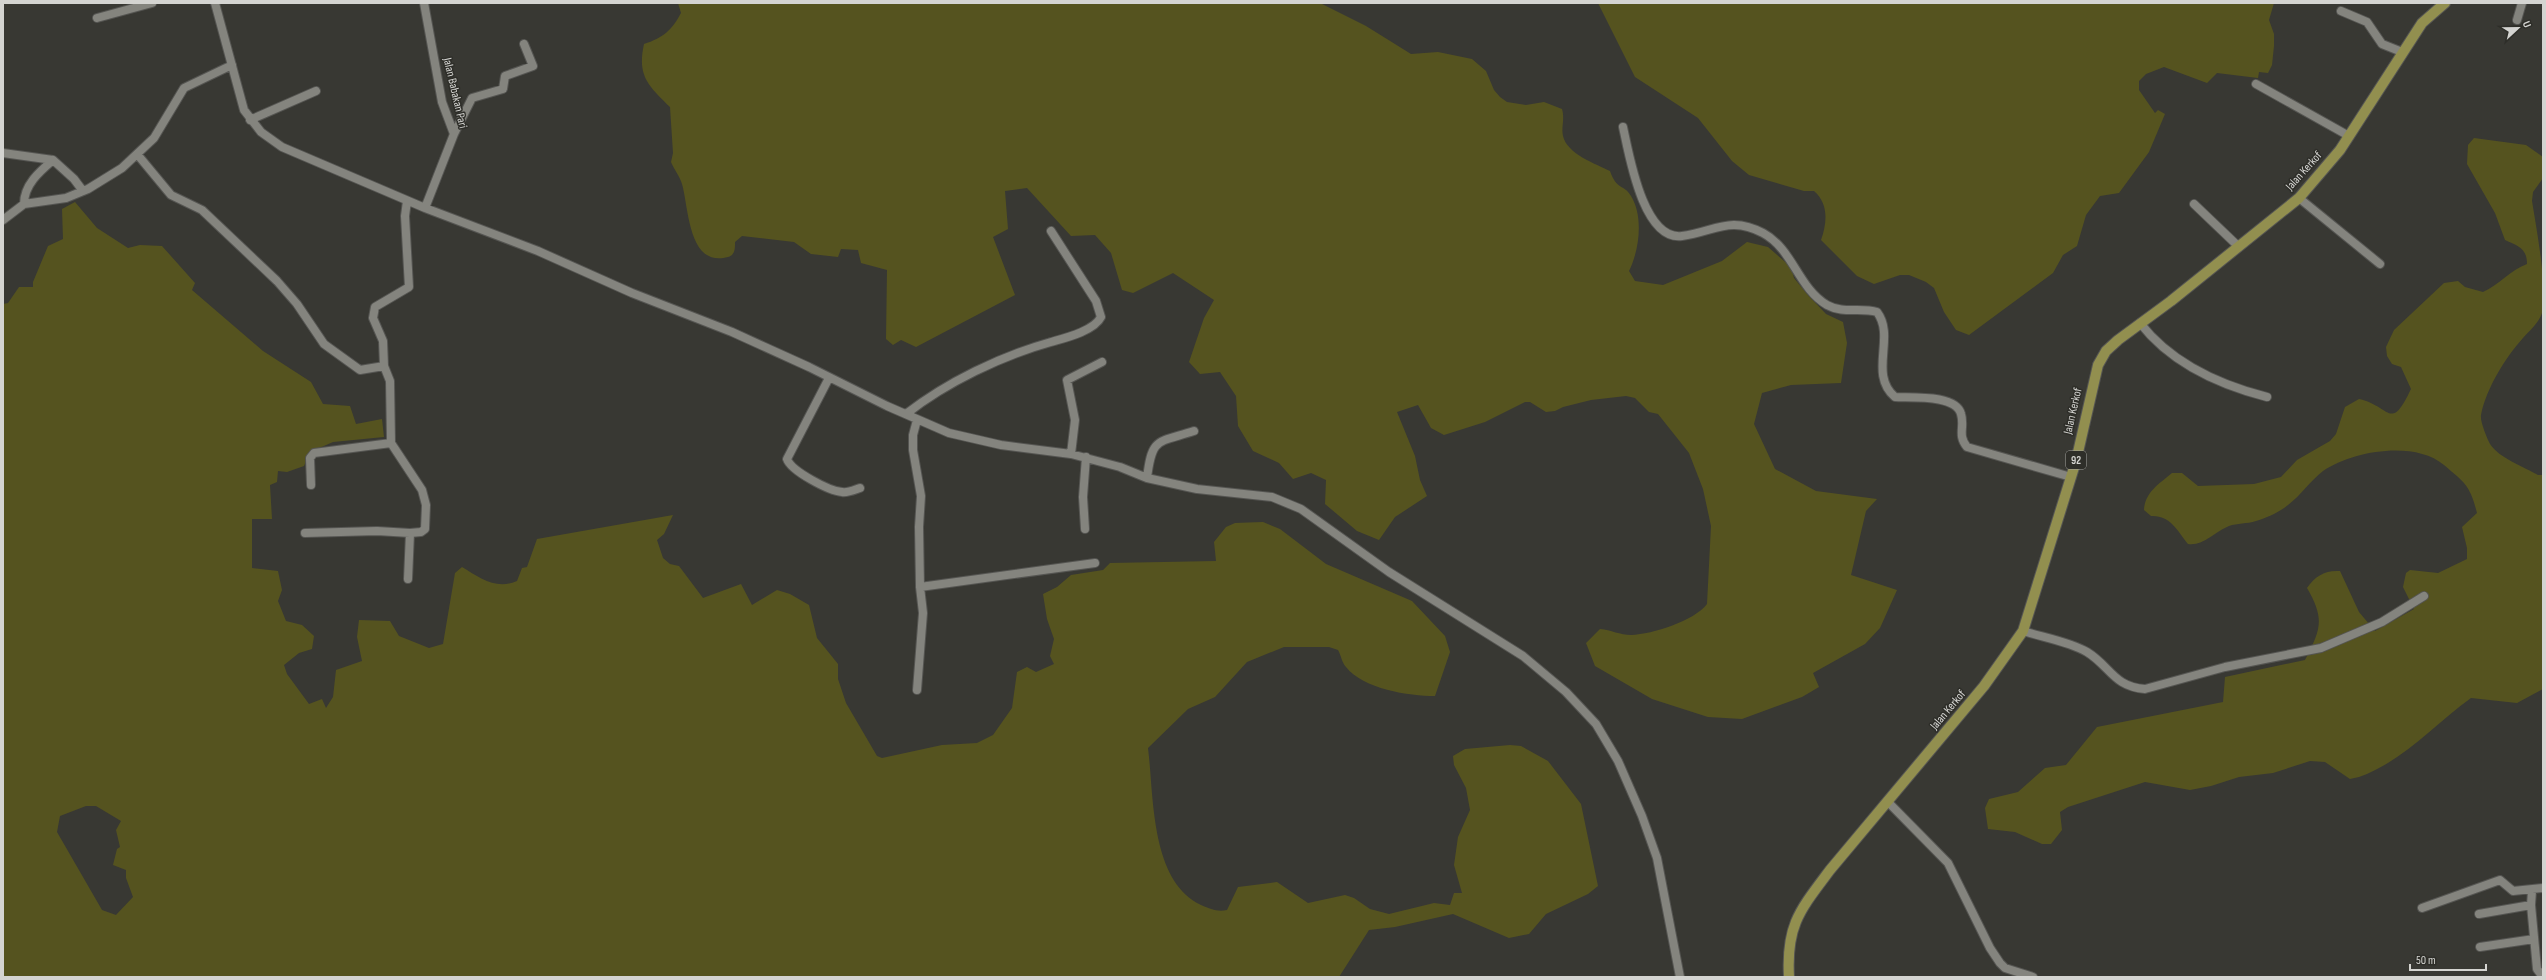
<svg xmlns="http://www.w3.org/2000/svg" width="2546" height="980" font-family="'Sofia Sans Condensed',sans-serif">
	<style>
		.green { fill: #55531f; fill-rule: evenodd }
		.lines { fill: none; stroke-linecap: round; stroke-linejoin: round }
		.street-casing { stroke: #555552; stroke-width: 10 }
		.primary-casing { stroke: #555552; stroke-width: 12 }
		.street { stroke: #84847e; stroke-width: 8 }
		.primary { stroke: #928f4f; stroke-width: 10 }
		.labels { text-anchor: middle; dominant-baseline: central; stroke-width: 3; stroke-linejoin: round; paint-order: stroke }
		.shield { fill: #2e2e29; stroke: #a2a29f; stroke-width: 1 }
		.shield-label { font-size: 11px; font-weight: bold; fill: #d4d4d1 }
		.street-label { font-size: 12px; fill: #d4d4d1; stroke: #2e2e29 }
	</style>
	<rect width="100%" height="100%" fill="#383833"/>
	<!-- green -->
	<path class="green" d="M678 3H1320L1366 26 1411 54 1438 52 1472 59 1486 71 1494 90 1500 97 1507 102 1526 105 1544 102 1562 109C1565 119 1561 127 1563 136 1567 154 1596 164 1610 171 1617 191 1623 183 1631 196 1644 217 1639 251 1629 271L1635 281 1663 285 1722 261 1747 242 1768 247 1791 267 1794 278 1807 294 1826 314 1843 322 1847 343 1841 383 1791 385 1762 393 1754 424 1775 469 1816 491 1877 499 1866 511 1851 575 1897 590 1880 628 1865 644 1813 673 1819 687 1802 697 1742 719 1708 717 1652 699 1595 666 1586 643 1600 629C1611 630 1620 635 1631 635 1653 634 1694 621 1707 604L1711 526 1703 489 1689 453 1658 414 1649 412 1635 398 1626 396 1591 400 1563 407 1555 411 1546 412 1530 402H1525L1485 422 1444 435 1431 428 1418 405 1397 412 1415 456 1420 480 1427 496 1395 517 1379 540 1357 531 1325 504 1326 480 1311 473 1293 479 1279 463 1253 451 1238 426 1236 396 1220 372 1200 374 1189 362 1204 318 1214 300 1173 273 1133 293 1122 290 1111 253 1095 235 1071 236 1027 188 1005 191 1008 229 993 237 1015 295 916 347 901 340 893 345 886 339 887 270 861 263 858 250 841 249 838 257 811 254 794 242 742 236 735 242C735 249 735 255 728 257 688 268 689 208 682 184 680 177 674 169 671 162L673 153 670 107C648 85 637 76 644 44 663 38 672 30 681 13Z
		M1598 3H2274L2269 20 2274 34V46L2272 65 2268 73 2259 72 2258 78 2217 73 2207 83 2164 67 2146 74 2139 81V90L2155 113 2158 110 2165 114 2149 152 2119 193 2100 196 2086 215 2077 246 2063 255 2053 273 1969 335 1956 330 1944 312 1934 288 1926 282 1909 275H1900L1874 284 1857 276 1821 240C1827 223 1829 204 1814 191H1804L1749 175 1732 161 1698 118 1635 77Z
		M2474 138 2526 145 2543 157V178L2533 192 2532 201C2537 232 2546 279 2543 309 2541 321 2530 330 2523 338 2505 358 2486 389 2481 415 2480 422 2487 438 2490 444 2499 458 2524 467 2538 475H2543V689L2517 703 2471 698C2434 725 2402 762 2359 777L2350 779 2325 762 2310 761 2273 773 2239 777 2211 786 2190 790 2145 782 2068 807 2060 812 2062 830 2051 844H2042L2015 832 1988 829 1985 808 1989 799 2018 792 2045 768 2066 765 2097 727 2223 702 2225 677 2305 660C2321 629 2325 619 2307 588 2315 576 2325 570 2340 571L2359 612 2375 631 2414 609 2403 587 2406 573 2410 570 2438 573 2467 559V548L2462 527 2477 513C2470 485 2465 483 2444 465 2414 440 2353 451 2323 471 2310 481 2301 495 2288 505 2280 512 2266 518 2256 521 2247 524 2237 523 2229 526 2214 532 2204 546 2188 544 2177 530 2170 515 2151 516L2144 510C2145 492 2159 484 2172 473H2182L2198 486 2254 484 2281 477 2297 460 2330 441 2336 434 2345 407 2359 399C2391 406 2390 433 2411 389L2401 367 2392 364 2387 356 2386 347 2394 330 2444 283 2458 281 2465 287 2483 292C2499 285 2510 270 2527 264 2527 248 2518 246 2505 240L2495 213 2467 164 2468 145Z
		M75 202 97 228 128 248 140 245 162 246 195 283 192 290 263 351 311 382 323 404 350 406 356 424 382 419 384 437 333 442 310 452 304 466 287 472 278 471 277 482 270 485 272 519H252V568L278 571 282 590 278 601 286 621 302 625 314 636 312 649 299 653 284 665 287 674 309 704 322 699 326 708 333 697 336 670 362 661 357 637 359 620 390 621 399 636 429 648 443 644 455 573 462 567C480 578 496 590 517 581L522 568 527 567 537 539 673 515 664 534 657 540 663 558 670 564 679 566 703 598 741 584 752 605 777 590 790 594 809 605 817 638 838 664V679L846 703 877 756 882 758 942 745 977 743 993 735 1012 708 1017 672 1027 667 1036 672 1054 664 1050 656 1054 639 1047 619 1043 594 1057 587 1071 575 1103 570 1110 563 1216 561 1214 542 1226 527 1235 523 1263 522 1280 529 1326 564 1412 601 1445 636 1450 652 1435 696C1409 696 1363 689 1346 667 1342 663 1341 655 1338 650L1329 647H1284L1247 662 1215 697 1188 709 1148 748C1154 795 1150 881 1201 905 1211 909 1217 912 1227 910L1238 887 1277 882 1308 903 1345 895 1354 898 1370 909 1389 914 1434 903 1450 905 1454 893H1462L1454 865 1458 837 1470 810 1466 788 1454 765 1453 756 1465 749 1510 745 1521 746 1548 761 1581 804 1598 886 1588 894 1546 914 1529 934 1509 938 1453 914 1395 927 1369 930 1339 977H3V304L8 303 19 287H33V282L48 246 63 239 62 209ZM86 806H96L121 821 116 830 120 847 117 849 113 865 126 870V878L133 897 116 915 102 910 57 832 60 816Z"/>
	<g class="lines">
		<!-- street casing -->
		<g class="street-casing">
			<path id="street" d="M215 3 244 110 261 132 282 147 425 208 538 251 632 293 732 332 809 367 887 406 949 433 1001 445 1071 454 1120 467 1147 478 1197 489 1272 497 1301 509 1389 572 1523 656 1566 692 1596 724 1618 761 1642 816 1657 858 1680 977
				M424 3 442 102 454 134 425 208
				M2341 11 2367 22 2382 44 2402 52
				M97 18 152 3
				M2517 20 2522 3
				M2256 84 2349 136
				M250 120 316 91
				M1623 127C1629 154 1643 241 1682 236 1714 232 1730 215 1763 233 1793 249 1798 288 1827 305 1843 314 1861 307 1877 312 1896 337 1868 374 1895 397 1910 398 1956 394 1961 414 1965 427 1957 435 1967 447L2071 477
				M454 134 472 98 503 89 505 76 533 66 524 44
				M3 153 53 160 74 179 83 191
				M137 154 171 195 202 210 277 281 297 304 324 344 360 370 384 366
				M2299 198 2380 264
				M24 204C24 185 39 172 53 160
				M2194 204 2239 247
				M3 220 24 204 66 198 88 189 122 168 154 138 184 88 232 65
				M2140 323C2171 363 2220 385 2267 397
				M829 378 787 459C791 471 829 491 842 492 848 493 854 490 860 488
				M906 414C947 382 1001 356 1051 342 1065 338 1094 331 1101 317L1096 301 1051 231
				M917 420 913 435V450L921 496 919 527 920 587 923 613 917 690
				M1071 454 1075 420 1067 380 1102 362
				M1147 478C1152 437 1157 443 1194 431
				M311 485 310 458 314 453 391 443
				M1085 529 1083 497 1086 457
				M305 533 377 531 410 533 421 532 425 529 426 505 422 490 391 443 390 381 384 366 383 341 373 318 375 307 409 287 405 216 407 201
				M408 579 410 533
				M920 587 1095 563
				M2023 631C2042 637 2071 642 2087 652 2110 666 2114 687 2145 689L2225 667 2321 648 2382 622 2424 596
				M1887 801 1948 863 1990 948 2000 963 2005 968 2033 977
				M2531 905 2537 969 2543 977
				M2422 908 2500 880 2513 891 2543 888
				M2479 914 2531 905 2532 891
				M2480 947 2534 939"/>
		</g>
		<!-- primary casing -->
		<g class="primary-casing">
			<path id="primary" d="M1789 977C1786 925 1800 910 1830 870L1984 686 2023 631 2076 461 2098 365 2106 351 2118 340 2171 301 2299 198 2340 150 2422 23 2445 3"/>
		</g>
		<!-- street -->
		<use href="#street" class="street"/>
		<!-- primary -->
		<use href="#primary" class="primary"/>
	</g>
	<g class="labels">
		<!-- shield labels -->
		<rect class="shield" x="2066" y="451" width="20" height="18" rx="3"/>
		<g class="shield-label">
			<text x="2076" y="460">92</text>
		</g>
		<!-- street labels -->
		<g class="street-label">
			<text transform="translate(455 93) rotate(77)">Jalan Babakan Pari</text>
			<text transform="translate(2304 171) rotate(-48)">Jalan Kerkof</text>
			<text transform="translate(2073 411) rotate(-77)">Jalan Kerkof</text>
			<text transform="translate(1948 710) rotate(-50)">Jalan Kerkof</text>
		</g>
	</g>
	<!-- border -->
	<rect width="2546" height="980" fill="none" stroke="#d4d4d1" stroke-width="8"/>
	<!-- north arrow -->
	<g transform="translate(2518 28) rotate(68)" stroke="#2e2e29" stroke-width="3" paint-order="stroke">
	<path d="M0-3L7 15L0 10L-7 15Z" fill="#d4d4d1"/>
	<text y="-6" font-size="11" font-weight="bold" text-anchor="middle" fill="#d4d4d1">U</text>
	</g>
	<!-- scale -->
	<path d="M2410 964v6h76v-6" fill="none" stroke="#d4d4d1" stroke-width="2"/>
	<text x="2416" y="964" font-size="12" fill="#d4d4d1" stroke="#2e2e29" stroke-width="3" paint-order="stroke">50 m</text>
</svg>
